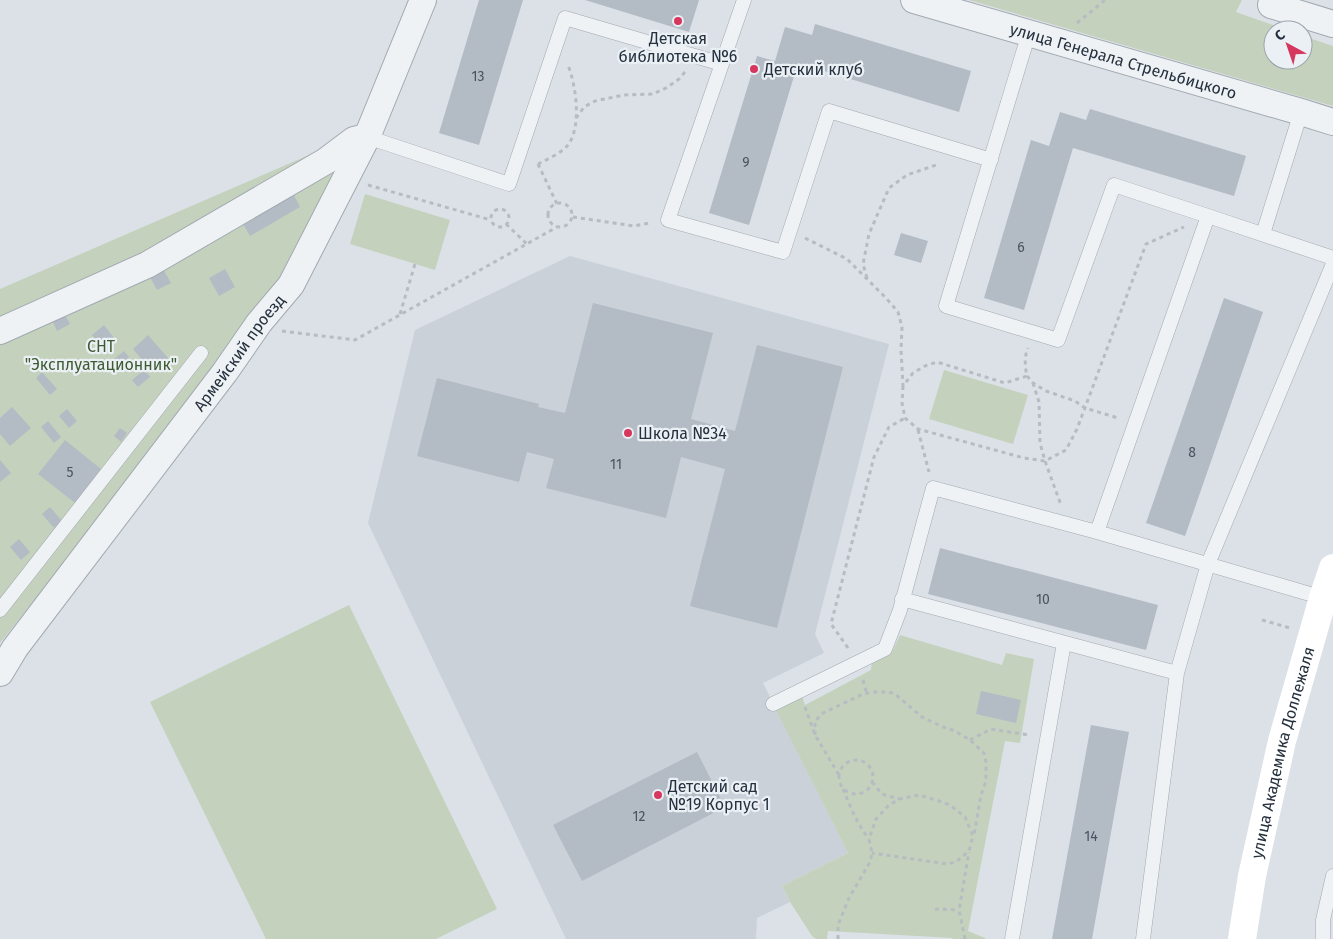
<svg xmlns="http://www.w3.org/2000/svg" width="1333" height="939" font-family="'Fira Sans',sans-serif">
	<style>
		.built { fill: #cad1d9 }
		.green { fill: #c4d2bd }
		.building { fill: #b3bbc4 }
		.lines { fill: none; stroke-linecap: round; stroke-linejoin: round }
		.lane-casing { stroke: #a1a9b1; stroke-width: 15 }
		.street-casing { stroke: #a1a9b1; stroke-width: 28 }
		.path { stroke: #b6bcc2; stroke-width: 3; stroke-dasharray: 4 4; stroke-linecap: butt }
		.lane { stroke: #eff2f5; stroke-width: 14 }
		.street { stroke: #eff2f5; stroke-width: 26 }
		.secondary { stroke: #fff; stroke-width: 28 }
		.poi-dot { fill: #d6375e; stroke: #ebf0f5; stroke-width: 2 }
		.labels { text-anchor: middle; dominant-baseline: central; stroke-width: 4.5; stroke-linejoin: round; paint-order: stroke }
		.number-label { font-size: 14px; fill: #485460 }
		.poi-label { font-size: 16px; fill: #25313e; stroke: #ebf0f5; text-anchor: start }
		.street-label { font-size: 16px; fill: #25313e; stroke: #ebf0f5 }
		.park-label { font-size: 16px; fill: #3d5b31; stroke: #ebf0f5 }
	</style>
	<rect width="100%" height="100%" fill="#dce1e7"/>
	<!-- built -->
	<path class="built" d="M570 256 889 344 815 634 824 653 763 683 848 853 782 886 790 902 757 918 756 939H566L368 523 415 330Z"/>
	<!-- green -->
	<path class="green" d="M969 0H1242L1236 12 1287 30H1273V60H1303V36L1333 46V106Z
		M325 148 345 172 291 278 0 643V289Z
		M365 194 450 220 435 270 350 244Z
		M944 370 1028 395 1013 444 929 419Z
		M349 605 497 909 436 939H266L150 702Z
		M900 635 1002 665 1006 653 1034 659 1020 743 1005 741 968 931 985 938V939H953L952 938 828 931 827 939H816L812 936 790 902 782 886 848 853 776 710 802 696 805 705 871 670 872 660 892 652Z"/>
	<!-- building -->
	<path class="building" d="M479 0H523L479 145 439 133Z
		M585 0H699L689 32Z
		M815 24 971 71 959 112 798 63 749 225 709 213 757 56 775 61 785 27 812 35Z
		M1090 109 1246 156 1234 196 1073 148 1024 310 984 298 1031 140 1049 146 1060 112 1086 120Z
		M293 193 300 207 250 236 242 222Z
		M901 233 928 241 921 263 894 255Z
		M163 269 171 283 157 290 150 277Z
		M225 269 235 287 219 296 209 278Z
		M1224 298 1263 312 1185 536 1146 523Z
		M593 303 713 333 691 419 735 431 757 345 843 367 777 628 690 606 725 469 681 457 666 518 546 488 554 459 527 452 519 482 417 456 437 378 539 404 538 407 565 413Z
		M64 313 70 324 57 331 52 320Z
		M104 325 114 338 103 347 92 335Z
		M148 335 168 358 152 372 133 349Z
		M124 351 129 357 118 367 113 360Z
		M144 370 150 377 138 387 132 380Z
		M42 372 57 389 50 395 36 378Z
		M12 407 31 428 10 446 0 434V418Z
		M67 409 77 421 69 428 59 416Z
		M48 421 61 437 54 443 41 427Z
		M120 428 127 433 121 442 114 436Z
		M65 440 101 469 75 503 38 474Z
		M0 460 11 473 0 482Z
		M50 507 62 521 54 528 42 514Z
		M19 539 30 552 21 560 10 547Z
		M940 548 1158 605 1146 650 928 594Z
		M981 691 1021 700 1016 723 976 714Z
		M1091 725 1129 732 1092 939H1052Z
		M697 752 725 807 582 881 553 825Z"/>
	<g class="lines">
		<!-- lane casing -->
		<g class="lane-casing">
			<path id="lane" d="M744 0 668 220 783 252 829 111 991 160
				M1029 33 946 306 1058 340 1114 185 1208 216
				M367 137 509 184 565 18 722 64
				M1263 234 1301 112
				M902 599 1177 673 1208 564 1333 264
				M1327 599 1097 532 1208 216 1333 258
				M0 610 201 353
				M773 704 885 649 900 610 933 488 1097 532
				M1012 939 1064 643
				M1143 939 1177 673
				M1323 939V920L1333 876"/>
		</g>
		<!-- street casing -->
		<g class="street-casing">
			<g id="street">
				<path id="s1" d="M914 0 1301 112 1333 122"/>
				<path d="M1271 5 1333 24"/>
				<path d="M0 331 147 265 326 161 354 140 367 137"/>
				<path id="s2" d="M0 673 15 648 225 372 259 323 291 285 367 137 423 0"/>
			</g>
		</g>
		<!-- path -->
		<path class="path" d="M1077 23 1105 0
			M576 118 584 107 595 101 624 95 653 94 666 88 679 79 685 72
			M538 164C548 159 561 153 568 145 582 126 576 86 568 65
			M538 164 557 204
			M368 185 491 220
			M548 215a12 12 0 1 1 24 0a12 12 0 1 1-24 0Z
			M491 218a9 9 0 1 1 18 0a9 9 0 1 1-18 0Z
			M573 217 634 226 650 223
			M506 224 527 244
			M805 238 847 259 887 299 898 312 902 327 901 350 903 386 913 373 925 366 937 362 1005 383 1027 376C1025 367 1024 357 1028 348
			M867 278 863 264 869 234 889 188 907 175 939 164
			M400 314 415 264
			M282 331 355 340 557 227
			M1027 376 1033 383 1046 391 1075 401 1085 408 1118 418
			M1033 383 1039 402 1040 443 1045 461 1061 505
			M903 386 902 403 905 418 918 429 1024 458 1045 461 1066 450 1077 429 1146 244 1184 227
			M918 430 929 472
			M1262 620 1290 628
			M848 648 831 624 874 457 889 427 905 418
			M863 680 867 694
			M805 707 815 735 839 775
			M815 735V721L823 713 863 694 875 692H889L895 694 922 717 943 727 955 731 970 740 984 753 986 762V781L981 795 974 835
			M970 740 991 729 1029 735
			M839 777a17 17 0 1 1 34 0a17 17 0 1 1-34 0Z
			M872 782 882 794 899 799
			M843 789C850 806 857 824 869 839
			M935 910 937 909 959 910
			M838 939V925L849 898 870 862 872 853 869 839 876 819 888 806 899 799 919 795 936 800 950 805 965 817 973 836 969 851 956 862 947 864 872 853
			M965 939 959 910 969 852"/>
		<!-- lane -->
		<use href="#lane" class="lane"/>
		<!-- street -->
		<use href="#street" class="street"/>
		<!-- secondary -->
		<path class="secondary" id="s3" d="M1242 939 1252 876 1282 741 1323 598 1333 568"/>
	</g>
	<!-- markers -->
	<g class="poi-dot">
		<circle cx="678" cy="21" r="5"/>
		<circle cx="754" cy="69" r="5"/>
		<circle cx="628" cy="433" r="5"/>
		<circle cx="658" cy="795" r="5"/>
	</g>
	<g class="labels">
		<!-- number labels -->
		<g class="number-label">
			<text x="478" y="76">13</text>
			<text x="746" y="162">9</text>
			<text x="1021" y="247">6</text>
			<text x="1192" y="452">8</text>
			<text x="616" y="464">11</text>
			<text x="70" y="472">5</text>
			<text x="1043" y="599">10</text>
			<text x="639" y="816">12</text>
			<text x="1091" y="836">14</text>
		</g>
		<!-- poi labels -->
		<g class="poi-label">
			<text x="678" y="38" text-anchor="middle">Детская<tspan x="678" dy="18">библиотека №6</tspan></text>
			<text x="764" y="69">Детский клуб</text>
			<text x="638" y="433">Школа №34</text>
			<text x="668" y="786">Детский сад<tspan x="668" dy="18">№19 Корпус 1</tspan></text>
		</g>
		<!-- street labels -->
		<g class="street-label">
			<text stroke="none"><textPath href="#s1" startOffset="218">улица Генерала Стрельбицкого</textPath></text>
			<text stroke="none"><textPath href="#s2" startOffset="400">Армейский проезд</textPath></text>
			<text stroke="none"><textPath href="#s3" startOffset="191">улица Академика Доллежаля</textPath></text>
		</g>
		<!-- park labels -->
		<g class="park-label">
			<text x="101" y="346">СНТ<tspan x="101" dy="18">"Эксплуатационник"</tspan></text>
		</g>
	</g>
	<!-- north arrow -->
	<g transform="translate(1288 45) rotate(320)"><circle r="24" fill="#ebf0f5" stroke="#9ca4ac"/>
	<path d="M0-4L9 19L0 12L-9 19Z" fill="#d6375e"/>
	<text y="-8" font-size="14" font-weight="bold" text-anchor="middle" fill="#25313e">С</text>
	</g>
</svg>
